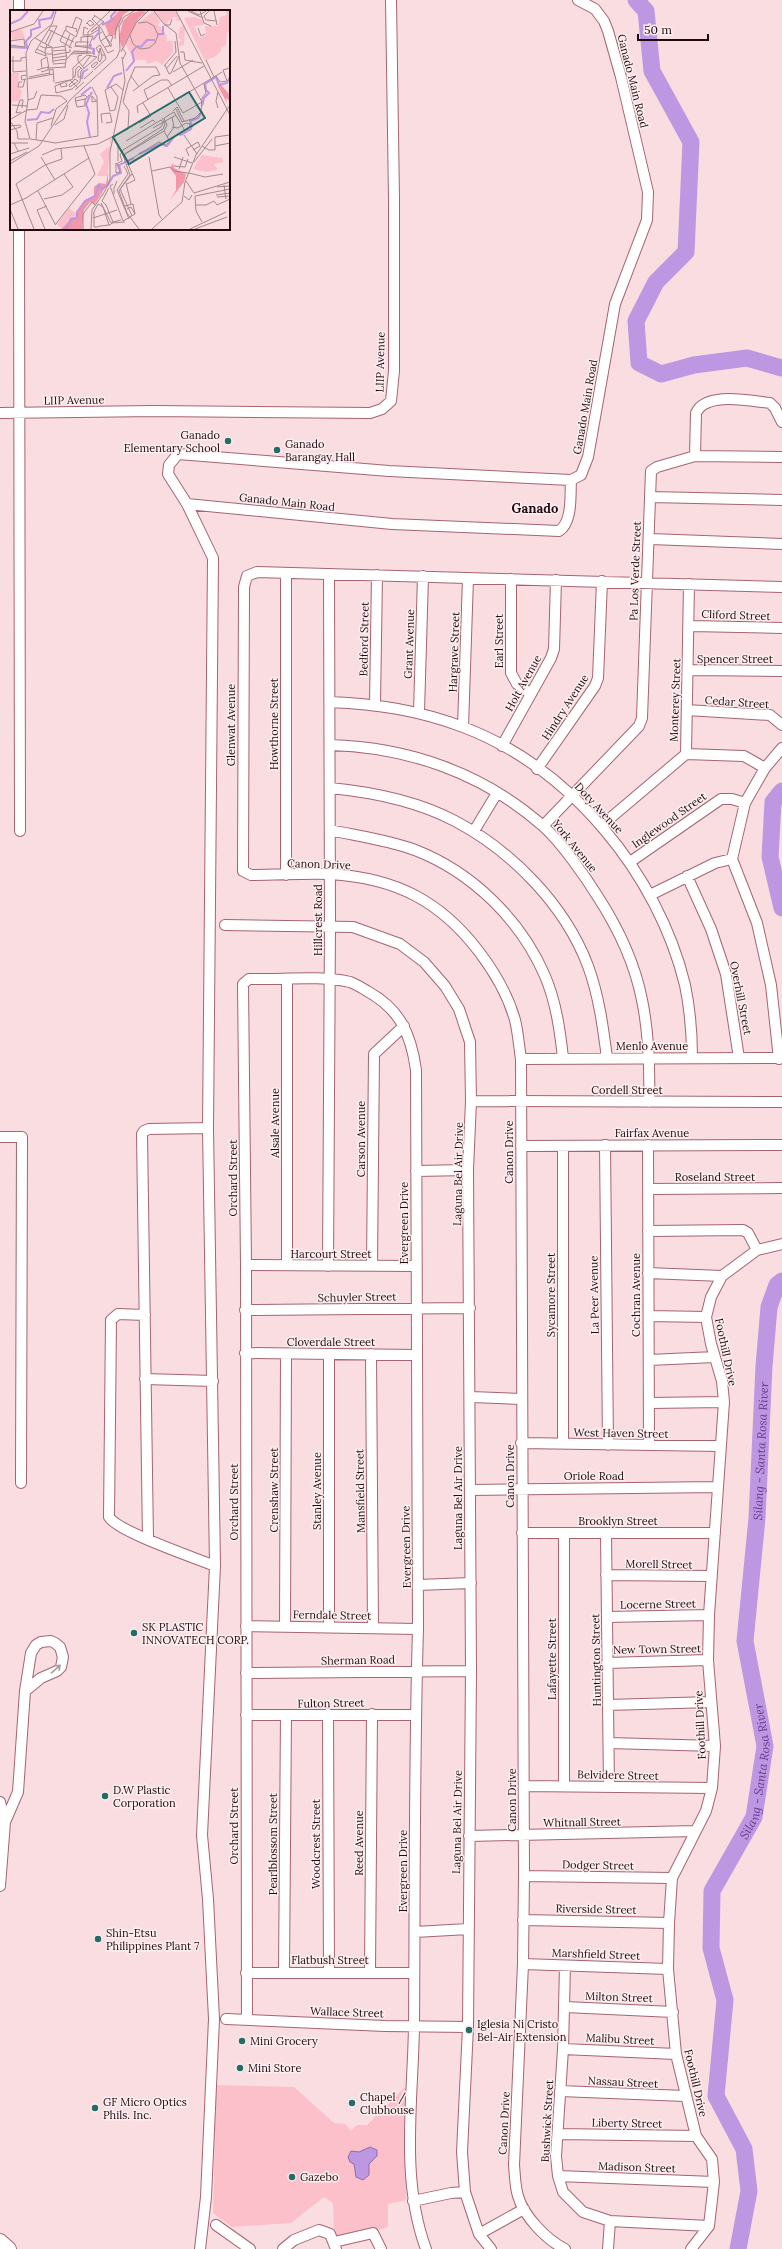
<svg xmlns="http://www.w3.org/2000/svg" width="782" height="2249" font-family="Lora,serif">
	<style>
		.green { fill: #fcc0ca }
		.water { fill: #bd97e2; stroke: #8e6da3 }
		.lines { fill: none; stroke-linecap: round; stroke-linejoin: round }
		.river { stroke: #bd97e2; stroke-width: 17 }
		.minor-casing { stroke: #a46571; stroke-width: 12 }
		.secondary-casing { stroke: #a46571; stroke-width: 16 }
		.minor { stroke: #fff; stroke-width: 10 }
		.secondary { stroke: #fff; stroke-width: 14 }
		.oneway { stroke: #a69d9f }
		.poi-dot { fill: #236d66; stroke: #fdeef0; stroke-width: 1.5 }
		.labels { text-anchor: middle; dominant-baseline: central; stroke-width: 3; stroke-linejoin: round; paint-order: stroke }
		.street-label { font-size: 11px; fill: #210a0f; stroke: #fdeef0 }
		.poi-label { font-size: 11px; fill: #210a0f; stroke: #fdeef0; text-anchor: start }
		.water-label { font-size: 12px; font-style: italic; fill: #693890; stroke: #fdeef0 }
		.quarter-label { font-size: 13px; font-weight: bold; fill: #210a0f; stroke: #fdeef0 }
		.inset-river { fill: none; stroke: #bd97e2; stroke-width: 2 }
		.inset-road { fill: none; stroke: #a3898d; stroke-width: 1 }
		.view { fill: #236d66; fill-opacity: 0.15; stroke: #236d66; stroke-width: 2 }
		.inset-edge { fill: none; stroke: #210a0f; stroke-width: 2 }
	</style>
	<rect width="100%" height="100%" fill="#fadde1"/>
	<!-- green -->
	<path class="green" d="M216 2085 294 2087 334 2123 345 2124 351 2131 357 2125H367L405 2087 408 2090 406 2200 388 2204V2227L339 2242 334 2229 333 2203 324 2197 291 2223 232 2227 213 2213Z"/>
	<!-- water -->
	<path class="water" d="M370 2147 377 2150V2156L369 2164V2175L363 2180 356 2177 354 2164 350 2162 348 2157 351 2151 359 2152Z"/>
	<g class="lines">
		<!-- river -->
		<g class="river">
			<path d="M636 0 646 11 652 71 691 142 686 252 656 282 636 321 639 363 661 374 694 365 747 358 782 368"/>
			<path d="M782 791 773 802 770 857 782 908"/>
			<path id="s1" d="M738 2249 749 2191 744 2149 716 2096 725 2000 711 1948 712 1891 754 1817 765 1746 745 1641 757 1518 764 1366 769 1307 777 1285 782 1281"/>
		</g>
		<!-- minor casing -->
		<g class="minor-casing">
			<path id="minor" d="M19 0V11
				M19 229 20 831
				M0 413 154 411 370 413 382 409 391 401 394 371V199L391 0
				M695 456 782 457
				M650 497 782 500
				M187 504 392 524 559 531C573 522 570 494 571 480L581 475 588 457 615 304 647 220 648 192 621 77 608 31 604 21 595 9 578 0
				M650 539 782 544
				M286 573V875
				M511 579V673L517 684 531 694
				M690 626 782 628
				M688 670 782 671
				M330 702C377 704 418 710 463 727 571 768 658 874 685 985 690 1009 692 1033 692 1057
				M375 704 377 575
				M687 710 770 715 782 725
				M419 712 423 576
				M463 727 468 578
				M330 745C408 747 483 773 543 826 561 842 585 876 598 897 618 928 635 964 642 1000 649 1034 650 1067 649 1102
				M502 746 551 658 554 649 556 580
				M686 754 744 756 765 768
				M537 769 595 686 598 678 602 581
				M330 788C372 792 417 801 455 821 512 851 565 905 588 966 599 996 603 1027 607 1058
				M543 826 639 726 642 718 651 471 657 467 695 456 696 413C706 391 750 401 770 403L775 408 782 422
				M601 826 686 754 689 584
				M330 830C358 836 388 840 415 850 472 872 521 920 545 976 556 1002 560 1030 563 1058
				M474 831 497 793
				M630 862 721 799H732L745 803
				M687 876 711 929 726 974 739 1058
				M650 895 715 863 732 859
				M225 925 353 927 400 944 424 962 445 986 459 1009 470 1042 471 1101 468 1170 471 1671 468 2027 462 2152 465 2192 479 2234 491 2249
				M287 980V1265
				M521 1059 782 1058
				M779 1059 771 985 757 923 732 859 745 803 765 768 782 748
				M471 1101 782 1102
				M0 1137H22L21 1483
				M605 1145 608 1445
				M648 1145 649 1445
				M521 1146 782 1145
				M563 1146V1444
				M416 1171 468 1170
				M648 1189 782 1188
				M648 1231 743 1230 748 1233 757 1250
				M246 1265 416 1266
				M328 1266 330 925 329 574
				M372 1266 374 1054 404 1026
				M648 1273 722 1276
				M245 1310 470 1308
				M145 1315 118 1314 111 1320 109 1517C118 1532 196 1558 215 1566
				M649 1316 706 1317
				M245 1353 416 1355
				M329 1354V1627
				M371 1354 373 1628
				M649 1360 715 1357
				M145 1379 213 1381
				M471 1397 521 1399
				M649 1403 724 1402
				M521 1443 720 1446
				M470 1490 717 1487
				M522 1533H715
				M606 1534 609 1787
				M148 1539 142 1134 144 1131 149 1129 208 1128
				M606 1575 712 1576
				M418 1585 471 1583
				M607 1617 709 1615
				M246 1626 418 1629
				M285 1626 286 1354
				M607 1663 708 1660
				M246 1673 471 1671
				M608 1705 711 1702
				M328 1714 329 1973
				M246 1715H416
				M609 1743 715 1746
				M524 1786 712 1788
				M564 1786V1533
				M0 1802 5 1822 0 1886
				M5 1822 18 1792 25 1691 31 1653 36 1645 41 1642 51 1641 55 1643 60 1647 63 1657 61 1667 57 1671 41 1678 25 1691
				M469 1836 695 1831
				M524 1876 672 1878
				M523 1920 669 1923
				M415 1932 468 1929
				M523 1964 668 1969
				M565 1966 563 2049 556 2156 558 2176 563 2192 583 2212 610 2221 709 2226
				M284 1972 286 1715
				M370 1972 372 1714
				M246 1973H413
				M565 2007 673 2012
				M226 2019 385 2026 468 2027
				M247 2020 246 1265 243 984 249 979C282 980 319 975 350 982 356 984 362 988 367 991 400 1009 411 1034 416 1070L418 1629C414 1761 415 1894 414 2026 413 2099 400 2179 426 2249
				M563 2049 676 2054
				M560 2091 685 2096
				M558 2134 696 2136
				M558 2176 714 2182
				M413 2201 451 2193 465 2192
				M216 2225 250 2249
				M479 2234 524 2209
				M334 2242 373 2233 381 2249
				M200 2249 206 2197 214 2019 208 1899 202 1835 215 1566 208 1128 213 558 187 504 168 474 169 465 178 454 389 471 571 480
				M283 2249 294 2240 319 2230 330 2234 336 2249
				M565 2249C547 2240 524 2217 518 2196 515 2187 515 2175 514 2165L523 1964 524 1876 521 1059C519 1046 518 1032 515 1020 508 995 495 973 480 953 441 901 396 878 330 874 304 873 278 875 251 875L243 871 244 587 247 576 257 572 782 587
				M608 2249 610 2221
				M691 2249 709 2226 714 2182 712 2159 696 2136 676 2054 668 1969 669 1923 672 1878 706 1811 712 1788 715 1746 708 1660 709 1615 724 1402 722 1381 711 1344 706 1317 711 1297 722 1276 757 1250 782 1244"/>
		</g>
		<!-- secondary casing -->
		<g class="secondary-casing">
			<path id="secondary" d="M0 2241 9 2249"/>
		</g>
		<!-- minor -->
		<use href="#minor" class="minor"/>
		<!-- secondary -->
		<use href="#secondary" class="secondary"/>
	</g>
	<!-- one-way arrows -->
	<defs><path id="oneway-shaft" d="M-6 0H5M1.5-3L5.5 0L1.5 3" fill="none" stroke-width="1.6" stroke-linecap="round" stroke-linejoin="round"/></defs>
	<use class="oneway" href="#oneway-shaft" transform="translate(56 1669) rotate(-41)"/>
	<!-- markers -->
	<g class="poi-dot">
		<circle cx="228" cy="441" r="4"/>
		<circle cx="277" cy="450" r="4"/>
		<circle cx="134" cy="1633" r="4"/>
		<circle cx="105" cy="1796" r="4"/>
		<circle cx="98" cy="1939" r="4"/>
		<circle cx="469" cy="2030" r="4"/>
		<circle cx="242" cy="2041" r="4"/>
		<circle cx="240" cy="2068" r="4"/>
		<circle cx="352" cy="2103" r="4"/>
		<circle cx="95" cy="2108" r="4"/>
		<circle cx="292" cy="2177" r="4"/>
	</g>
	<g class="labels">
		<!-- street labels -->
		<g class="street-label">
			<text transform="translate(633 81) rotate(76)">Ganado Main Road</text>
			<text transform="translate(380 362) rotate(-89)">LIIP Avenue</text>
			<text transform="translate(74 400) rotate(-1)">LIIP Avenue</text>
			<text transform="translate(585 407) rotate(-80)">Ganado Main Road</text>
			<text transform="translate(287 502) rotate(6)">Ganado Main Road</text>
			<text transform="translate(635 571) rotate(-88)">Pa Los Verde Street</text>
			<text transform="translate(736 615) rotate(2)">Cliford Street</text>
			<text transform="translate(364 639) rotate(-89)">Bedford Street</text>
			<text transform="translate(499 641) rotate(-90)">Earl Street</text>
			<text transform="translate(409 644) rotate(-88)">Grant Avenue</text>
			<text transform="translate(454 652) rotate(-88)">Hargrave Street</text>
			<text x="735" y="659">Spencer Street</text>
			<text transform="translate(523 683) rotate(-61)">Holt Avenue</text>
			<text transform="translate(675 700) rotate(-88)">Monterey Street</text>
			<text transform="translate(737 702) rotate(4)">Cedar Street</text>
			<text transform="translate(565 707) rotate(-57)">Hindry Avenue</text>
			<text transform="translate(274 724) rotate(-90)">Howthorne Street</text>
			<text transform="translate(231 725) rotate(-90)">Glenwat Avenue</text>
			<text transform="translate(599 808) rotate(47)">Doty Avenue</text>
			<text transform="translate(669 820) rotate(-35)">Inglewood Street</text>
			<text transform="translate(575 846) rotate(51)">York Avenue</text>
			<text transform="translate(319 864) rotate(2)">Canon Drive</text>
			<text transform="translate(318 920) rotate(-90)">Hillcrest Road</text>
			<text transform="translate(741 998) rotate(79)">Overhill Street</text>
			<text x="652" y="1046">Menlo Avenue</text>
			<text x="627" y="1090">Cordell Street</text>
			<text transform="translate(275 1123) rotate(-90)">Alsale Avenue</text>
			<text x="652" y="1133">Fairfax Avenue</text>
			<text transform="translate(361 1139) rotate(-90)">Carson Avenue</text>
			<text transform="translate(509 1152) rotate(-90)">Canon Drive</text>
			<text transform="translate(458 1174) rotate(-89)">Laguna Bel Air Drive</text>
			<text x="715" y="1177">Roseland Street</text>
			<text transform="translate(233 1178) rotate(-90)">Orchard Street</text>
			<text transform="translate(404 1223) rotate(-90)">Evergreen Drive</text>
			<text x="331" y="1254">Harcourt Street</text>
			<text transform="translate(551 1295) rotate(-90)">Sycamore Street</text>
			<text transform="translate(594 1295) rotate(-91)">La Peer Avenue</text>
			<text transform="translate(636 1295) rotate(-90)">Cochran Avenue</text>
			<text transform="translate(357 1297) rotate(-1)">Schuyler Street</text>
			<text x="331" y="1342">Cloverdale Street</text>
			<text transform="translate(726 1352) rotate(78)">Foothill Drive</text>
			<text transform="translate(621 1433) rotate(1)">West Haven Street</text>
			<text transform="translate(510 1476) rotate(-90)">Canon Drive</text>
			<text x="594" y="1476">Oriole Road</text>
			<text transform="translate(274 1490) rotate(-90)">Crenshaw Street</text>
			<text transform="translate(317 1491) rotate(-90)">Stanley Avenue</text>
			<text transform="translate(360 1491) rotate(-91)">Mansfield Street</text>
			<text transform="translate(458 1498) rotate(-90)">Laguna Bel Air Drive</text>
			<text transform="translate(234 1502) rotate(-90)">Orchard Street</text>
			<text x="618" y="1521">Brooklyn Street</text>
			<text transform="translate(406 1547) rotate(-91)">Evergreen Drive</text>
			<text transform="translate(659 1564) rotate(1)">Morell Street</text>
			<text transform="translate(658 1604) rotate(-1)">Locerne Street</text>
			<text transform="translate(332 1615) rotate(1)">Ferndale Street</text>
			<text transform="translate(657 1649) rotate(-1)">New Town Street</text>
			<text transform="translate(552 1659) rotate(-90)">Lafayette Street</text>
			<text transform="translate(358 1660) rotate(-1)">Sherman Road</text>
			<text transform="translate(596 1660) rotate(-91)">Huntington Street</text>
			<text transform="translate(331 1703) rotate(-1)">Fulton Street</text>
			<text transform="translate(700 1725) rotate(-93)">Foothill Drive</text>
			<text transform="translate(618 1775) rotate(1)">Belvidere Street</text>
			<text transform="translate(512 1800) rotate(-90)">Canon Drive</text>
			<text transform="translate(457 1822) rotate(-89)">Laguna Bel Air Drive</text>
			<text transform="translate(582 1822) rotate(-1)">Whitnall Street</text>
			<text transform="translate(234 1826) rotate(-90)">Orchard Street</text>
			<text transform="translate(359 1843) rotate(-90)">Reed Avenue</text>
			<text transform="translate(273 1844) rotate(-90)">Pearlblossom Street</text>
			<text transform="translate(316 1844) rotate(-90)">Woodcrest Street</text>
			<text transform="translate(598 1865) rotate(1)">Dodger Street</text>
			<text transform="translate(403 1871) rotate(-90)">Evergreen Drive</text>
			<text transform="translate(596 1909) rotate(1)">Riverside Street</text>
			<text transform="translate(596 1954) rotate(2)">Marshfield Street</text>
			<text x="330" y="1960">Flatbush Street</text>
			<text transform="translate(619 1997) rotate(2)">Milton Street</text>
			<text transform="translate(347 2012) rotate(2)">Wallace Street</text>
			<text transform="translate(620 2039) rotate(3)">Malibu Street</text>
			<text transform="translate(623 2082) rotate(3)">Nassau Street</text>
			<text transform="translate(696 2083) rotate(77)">Foothill Drive</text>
			<text transform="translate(547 2121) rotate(-87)">Bushwick Street</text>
			<text transform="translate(504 2123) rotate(-87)">Canon Drive</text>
			<text transform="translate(627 2123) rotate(1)">Liberty Street</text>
			<text transform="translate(637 2167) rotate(2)">Madison Street</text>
		</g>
		<!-- poi labels -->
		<g class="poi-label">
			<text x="220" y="435" text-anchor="end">Ganado<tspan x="220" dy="13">Elementary School</tspan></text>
			<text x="285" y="444">Ganado<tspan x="285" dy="13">Barangay Hall</tspan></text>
			<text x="142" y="1627">SK PLASTIC<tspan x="142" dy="13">INNOVATECH CORP.</tspan></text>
			<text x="113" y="1790">D.W Plastic<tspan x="113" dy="13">Corporation</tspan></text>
			<text x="106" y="1933">Shin-Etsu<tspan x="106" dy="13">Philippines Plant 7</tspan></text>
			<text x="477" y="2024">Iglesia Ni Cristo<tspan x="477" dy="13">Bel-Air Extension</tspan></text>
			<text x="250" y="2041">Mini Grocery</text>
			<text x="248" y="2068">Mini Store</text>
			<text x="360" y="2097">Chapel /<tspan x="360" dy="13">Clubhouse</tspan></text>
			<text x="103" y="2102">GF Micro Optics<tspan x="103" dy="13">Phils. Inc.</tspan></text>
			<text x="300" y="2177">Gazebo</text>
		</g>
		<!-- water labels -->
		<g class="water-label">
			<text stroke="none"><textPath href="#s1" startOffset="823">Silang - Santa Rosa River</textPath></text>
			<text stroke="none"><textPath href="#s1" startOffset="499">Silang - Santa Rosa River</textPath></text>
		</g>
		<!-- quarter labels -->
		<g class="quarter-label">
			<text x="535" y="508">Ganado</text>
		</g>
	</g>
	<!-- overview -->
	<g transform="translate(10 10)">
		<rect width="220" height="220" fill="#fadde1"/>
		<path d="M144 1 150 12 148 15 156 24 157 31H163V42L152 55 147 51 137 54 136 50H124L115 33 124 16ZM145 1H165L172 10 165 11 168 7H163L155 15ZM216 1H220V24L217 21 216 35 211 37V41L206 46 195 51 174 8 185 7 193 10 194 15 184 16 190 28 196 25 195 16H208L210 7 217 5ZM175 16 174 35 169 36V32L172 30 168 28 170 17ZM6 20H12L15 28 2 30 1 22ZM0 63H9L8 77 12 81 9 91 2 92 0 101ZM102 128 97 166H87L94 152 90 144 101 135 99 129ZM192 145 212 148 213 152 204 154 208 160 195 162 183 159ZM59 198 67 204V207L51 218 47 214Z" fill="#fcc0ca"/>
		<path d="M109 1H119L113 5 105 25H99L95 15ZM130 1 137 2 129 8 112 38 109 28 113 11 120 4ZM213 73 212 76 220 85V91L216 88 217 93 208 76ZM163 153 164 158 176 164 174 172 160 190 166 180V166L160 158ZM98 162V173L85 194 80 192 74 200 72 219H51L61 209 67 208V202L75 190 84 186V177L89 173 96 174Z" fill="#f296a8"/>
		<path class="inset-river" d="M0 14 11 9 18 1M92 15 102 10 101 6 106 1M148 24H153V16M83 30 89 22V17M81 34 80 38 84 39V45M127 36 131 37 137 30H145M0 37 17 38 16 31 21 26V20L30 17 29 10 41 8 44 1M116 61 124 51 122 42 126 37M72 69 73 62 78 59M97 78 104 66 112 63M71 85 81 77M192 96 194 88 199 83 196 80 195 74 206 67 209 75 217 73 220 67M17 110 27 109 31 102 39 103 44 99M168 124 171 125 181 119 182 116 180 111 188 108 192 101M80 127 77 112 79 103 76 94 82 82M129 144 150 134 157 136 164 127M53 219 58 217 61 209 67 208V202L75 191 85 186 89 175 92 179 98 175 103 166 111 163 109 155 124 148"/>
		<path class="inset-road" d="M144 1 153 13 166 23 170 53 192 92 173 103 158 78M166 1 220 105M178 1 193 8M181 1 189 5 196 1M190 1 194 13 201 16M199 1 194 6 196 10 207 11M204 1 207 15M84 5 94 12 92 13M85 6 82 9 91 18 101 37M76 14 80 10 84 14 80 16 77 13M154 15H160L162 9M62 18 66 7 68 8M87 18 81 22 92 13M188 18 191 26 195 24M78 19 74 17 73 25H80L88 20M39 20 64 32M56 20V16L67 19 66 22M0 22 24 14 33 1M92 22 89 24 90 30 98 43 104 40M120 25 123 34 130 39 139 38 145 33 148 25 144 16 137 12 128 13M25 28 43 38 55 36M105 29 106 18 112 7M0 31 14 29 15 37 0 35M91 31 99 25 103 26 101 32M35 34 42 20M37 35 35 41 36 46 25 42 41 16H47L38 35M30 36 35 38 42 37M65 36H79L83 26 71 27V32M66 36 80 38M65 37 66 32H79M95 37 102 35 96 27M42 38 43 53M59 38 64 27M62 38 50 31 55 20 66 27 72 10 68 8M90 38 92 47 90 52 88 50ZM112 38 116 43 113 49M27 39 37 44H42M42 41 56 40M63 42H78M111 42 126 13 138 1M170 42H174L175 50 192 53M89 43 86 38 90 35 95 45M61 44 83 43V40M77 44 78 22 100 1M43 45 60 42V39M72 45 68 46V51L74 58M77 45 87 47 71 61 70 72 62 79 46 83 45 76 63 69V58ZM3 46V62L16 61M43 48 56 46M196 50 204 67M0 51H11V48L16 47M43 51 57 49 55 36 60 24M86 52 88 53 83 58 81 56ZM43 54 56 53M155 55 159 64 161 63 169 46M73 56 81 45M154 56 166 42 165 31M55 57 56 50 64 41 81 42M32 58 31 50 37 47 40 65M39 58 56 57M156 59 167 46M27 60 38 57V60L31 62M40 60 43 59 44 72M84 60 96 49 95 45H91M163 62 183 50M121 66 129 77M206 66 210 72 217 71 213 60 220 58M19 67 40 63M63 67H65L66 59 69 56 72 59M71 67H68V61L71 58M16 69 12 70 11 66 17 65M17 69 44 64M65 69 68 71 60 77 59 75ZM74 69 83 61M12 72H9L8 77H13L15 69M45 73 60 70 68 78M50 73 51 77 57 76 56 73M118 73 125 57H146L150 65 143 66 123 81M101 77 108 87 105 100 100 101 95 80 106 74 113 80M65 80 74 72M208 82 206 91 208 98M75 88V96L67 97 65 88 75 85 77 87M18 90 24 88 27 81M138 90 134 80 151 70H158L162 76M65 91 76 89 79 85M86 91 82 86V92L87 91M2 95 18 96M151 99 212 62M166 99 172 112 185 108 191 102 192 88 196 83 194 74M163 101 167 97 174 111M11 102 6 103 10 90H13L12 98M128 103 127 96 194 56M1 109 17 100 27 99 31 85 51 86 57 91 46 99 41 116M0 111 7 121 8 129H19M92 113 91 104 100 103 102 112 96 113M129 113 141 106 133 93M10 115 11 117 0 120V116ZM45 115 54 109 58 95M162 117 168 118 176 113 180 114 179 118M130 118 143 110 145 112M143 118 166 105M174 125 187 144M157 127 164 117 162 107M26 130 27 113 43 108M159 130 179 118M34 131 45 133 88 126 87 87 82 77M34 131 20 129 15 111 18 90 16 43 21 31 42 14 46 1M0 133H4L8 141M4 133H18M192 136 199 140H205V127L220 125M205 136 220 133M0 144 19 138M32 145 46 139 88 134 118 119 119 101 113 92 118 73M179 146 176 139 188 132 190 136 183 140M31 147 45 170M139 147 149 205 152 209M164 147 182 153M0 151 17 142M108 151V134M118 151 115 148V144L154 121 157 115 154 108 164 102 175 121M118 151 149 132 155 135 160 132 154 121M184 152 202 129M106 153V163L110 162 107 154M0 154 29 136 60 90 107 47 110 40 109 17 114 7 124 1M106 154 112 151 110 145 113 140 151 117 153 113 151 110 116 131M116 155 118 154 125 170 117 174M114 156 118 164 107 180 119 209M164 156 175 157 178 149M169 159 173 147M142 161 160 157 164 161 178 163M179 163 195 167 213 164M176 171 184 183M116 173 121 194M103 174 100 176 113 211 125 204M214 175 216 189M207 177 220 176M99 178 92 191 96 195 103 212 111 210M28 181 45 214M184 183 220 172M104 184V178L107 171M206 185 220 183M174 186 179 190 182 185M207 187 220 186M34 189 52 185 63 177 54 164M91 193 101 213 115 212M0 195 16 188 79 148M186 195H196L204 191 207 195 220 189M115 196 123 194 125 204M0 199 8 219M117 199 121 197 125 204M122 206 110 179 122 164M83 208 107 200M192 212 186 201 185 186 220 179M45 215 85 164 74 136M99 215 93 197 88 194 84 202V217H87L90 216 99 215H100L103 212M24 219 6 174 35 155 52 149 51 139M35 219 27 200 37 196M73 219V204L82 192 85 195M81 219 82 200 95 181 100 169V142L115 71 112 47M129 219 117 203 109 181 120 165 113 145 153 119 155 114 152 108M142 219 172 192 175 172 186 145 220 95M180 219 216 202M185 219 217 207"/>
		<path class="view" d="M179 82 195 108 119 154 103 127Z"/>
		<rect width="220" height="220" class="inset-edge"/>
	</g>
	<!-- scale -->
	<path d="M638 34v6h70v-6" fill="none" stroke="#210a0f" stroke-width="2"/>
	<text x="644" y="34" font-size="12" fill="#210a0f" stroke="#fdeef0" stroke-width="3" paint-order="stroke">50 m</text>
</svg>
